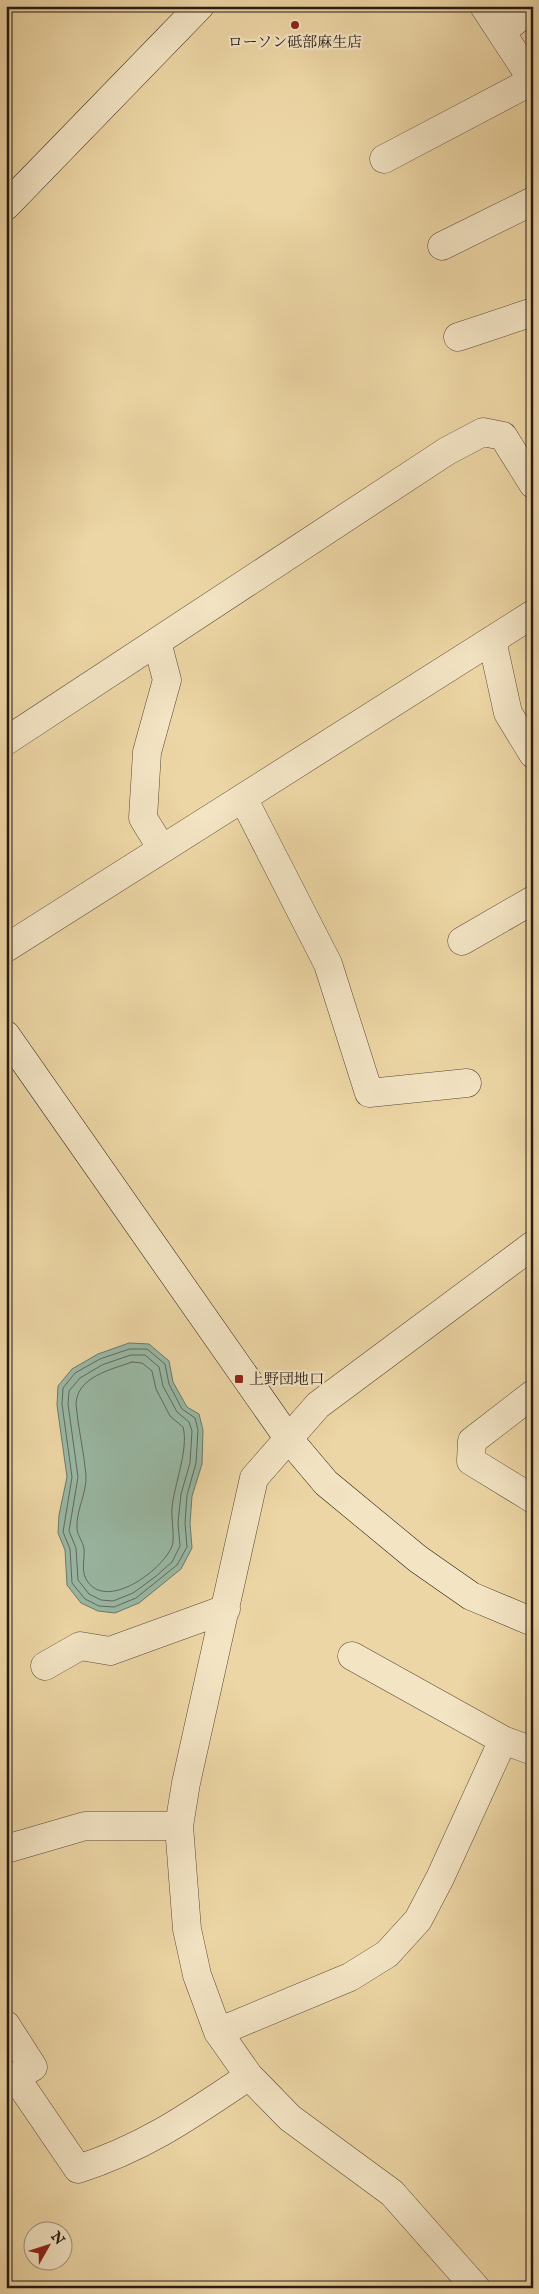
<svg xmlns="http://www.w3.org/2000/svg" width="539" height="2294" font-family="'IM FELL English','Noto Serif JP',serif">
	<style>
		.water { fill: #99b9a6; stroke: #6b796b }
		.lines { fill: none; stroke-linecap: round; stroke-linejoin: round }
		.shore { stroke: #60695c; stroke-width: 1 }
		.street-casing { stroke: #584838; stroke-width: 29 }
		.secondary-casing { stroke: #271913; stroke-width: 29 }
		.street { stroke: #f3e4c4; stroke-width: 28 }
		.secondary { stroke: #f3e4c4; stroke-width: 28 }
		.poi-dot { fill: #8f2418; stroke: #f3e4c4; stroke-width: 2 }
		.labels { text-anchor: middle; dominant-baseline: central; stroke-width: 4.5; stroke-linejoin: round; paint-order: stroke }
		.poi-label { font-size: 15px; fill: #271913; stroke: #f3e4c4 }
	</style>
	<rect width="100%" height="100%" fill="#edd6a5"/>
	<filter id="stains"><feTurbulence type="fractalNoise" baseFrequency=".004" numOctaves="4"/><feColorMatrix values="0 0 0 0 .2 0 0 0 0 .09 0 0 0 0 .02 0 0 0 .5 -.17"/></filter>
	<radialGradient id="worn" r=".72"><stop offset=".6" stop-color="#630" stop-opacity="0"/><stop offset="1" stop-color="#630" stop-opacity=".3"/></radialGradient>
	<!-- water -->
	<path class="water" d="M129 1343 149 1344 169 1361 173 1382 187 1407 199 1414 203 1430 202 1464 192 1496 190 1523 192 1548 181 1569 139 1603 115 1613 98 1611 81 1603 67 1585 65 1550 58 1533 59 1515 67 1477 57 1405 58 1386 72 1369 98 1354Z"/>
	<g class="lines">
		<!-- shore -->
		<path class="shore" d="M130 1349H147L165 1364 169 1384 182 1409 195 1418 198 1430 196 1463 187 1495 185 1523 187 1547 177 1565 136 1598 114 1607 99 1606 85 1599 72 1583 70 1549 63 1532 72 1477 62 1404 63 1388 75 1373 100 1359Z
			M131 1355H145L159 1367 163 1386 177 1412 189 1422 192 1431 190 1463 181 1494 178 1523 180 1546 172 1562 155 1577 133 1593 113 1601 101 1600 89 1594 78 1580 76 1548 69 1531 78 1477 68 1404 69 1391 80 1378 102 1365Z
			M132 1362 142 1363 152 1371 156 1389 170 1416 183 1427C189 1449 174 1485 172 1508 171 1518 175 1539 172 1546 163 1570 105 1613 86 1579 81 1570 85 1558 84 1549 83 1541 77 1535 77 1528 76 1510 87 1493 86 1475 84 1452 78 1428 76 1404 77 1377 110 1370 132 1362Z"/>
		<!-- street casing -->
		<g class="street-casing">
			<path id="street" d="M484 6 533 81
				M501 32 533 7
				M384 159 532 81
				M442 246 533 201
				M458 337 533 312
				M492 640 508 713 533 754
				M157 642 167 680 147 752 143 818 162 849
				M6 741 447 451 483 432 503 436 533 484
				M243 798 328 964 369 1093 467 1083
				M462 941 533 900
				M6 948 533 614
				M533 1394 472 1441 471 1461 533 1499
				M352 1656 503 1740 533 1751
				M45 1666 80 1646 110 1651 226 1609
				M6 1849 85 1826H179
				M6 2025 33 2067 6 2083
				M218 2032 350 1977 387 1954 418 1920 440 1878 503 1740
				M16 2078 78 2169C146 2147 191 2115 249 2076
				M476 2288 392 2193 290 2118 249 2076 218 2032 197 1975 187 1929 179 1826 186 1783 254 1478 318 1405 533 1245"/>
		</g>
		<!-- secondary casing -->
		<g class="secondary-casing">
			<path id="secondary" d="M6 206 200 6
				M6 1035 288 1438 326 1483 418 1559 471 1596 533 1622"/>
		</g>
		<!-- street -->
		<use href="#street" class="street"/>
		<!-- secondary -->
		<use href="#secondary" class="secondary"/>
	</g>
	<!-- markers -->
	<g class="poi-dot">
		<circle cx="295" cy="25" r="5"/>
		<rect x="234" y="1374" width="10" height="10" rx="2.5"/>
	</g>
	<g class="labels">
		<!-- poi labels -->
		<g class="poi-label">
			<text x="295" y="42">ローソン砥部麻生店</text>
			<text x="249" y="1379" text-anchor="start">上野団地口</text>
		</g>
	</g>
	<!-- margin -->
	<rect width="539" height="2294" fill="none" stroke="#edd6a5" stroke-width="25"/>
	<rect x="8" y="8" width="524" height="2279" fill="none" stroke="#271913" stroke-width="2.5"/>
	<rect x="12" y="12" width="514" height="2269" fill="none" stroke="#271913"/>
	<!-- north arrow -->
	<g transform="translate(48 2246) rotate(51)"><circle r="24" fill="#f3e4c4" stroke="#a1937d"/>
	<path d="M0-4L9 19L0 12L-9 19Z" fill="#8f2418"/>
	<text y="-8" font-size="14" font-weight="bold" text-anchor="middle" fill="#271913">N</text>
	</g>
	<rect width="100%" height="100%" filter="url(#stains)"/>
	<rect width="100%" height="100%" fill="url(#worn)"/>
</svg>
